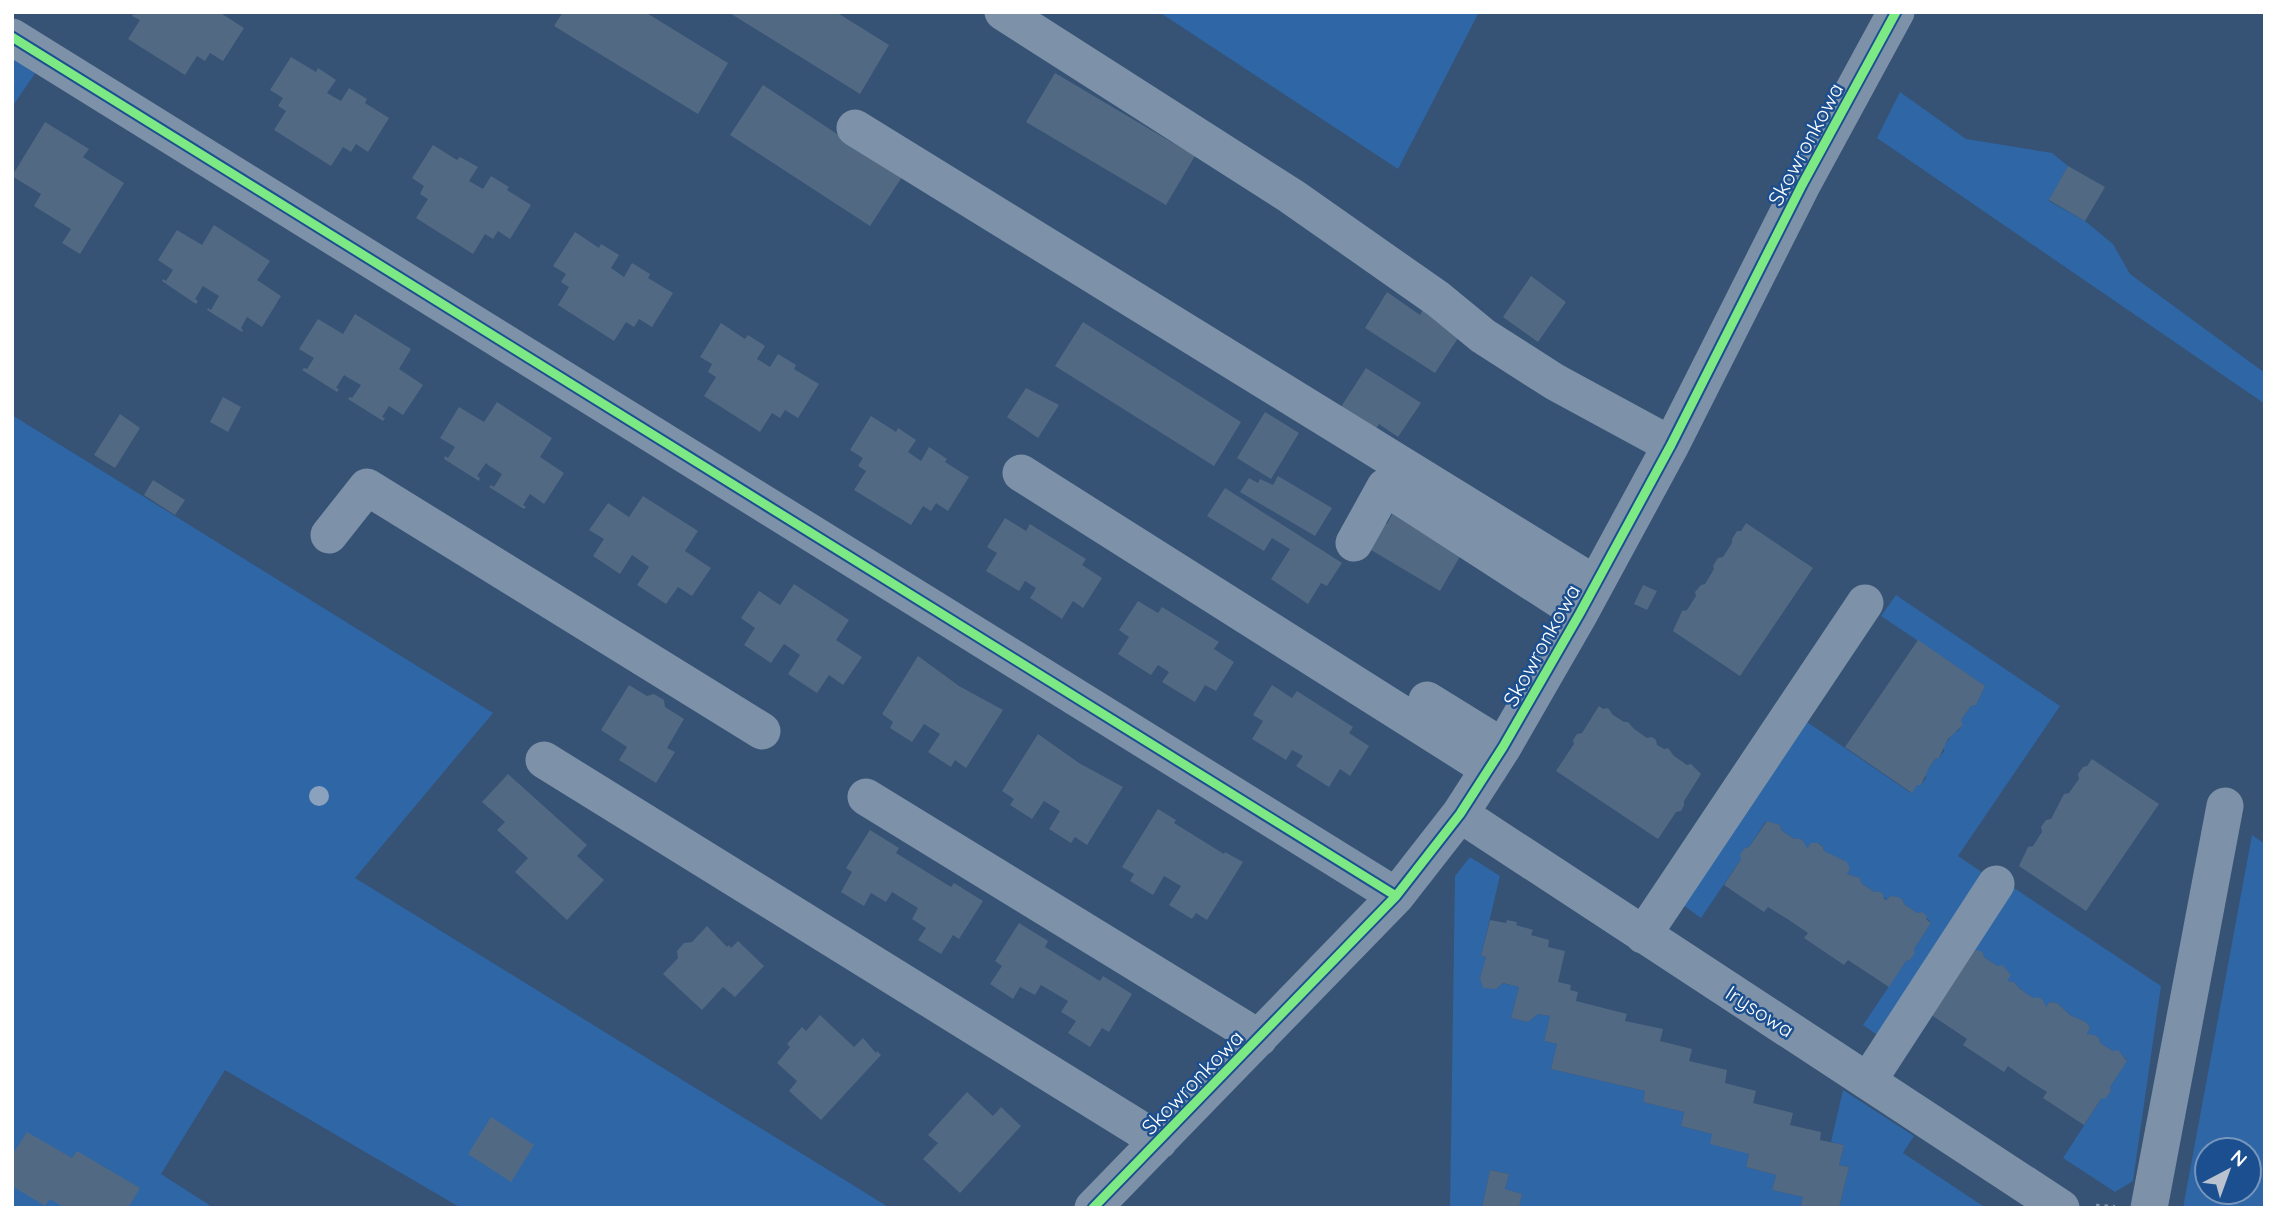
<svg xmlns="http://www.w3.org/2000/svg" width="2277" height="1220" font-family="Quicksand,sans-serif">
	<style>
		.green { fill: #2f66a5; fill-rule: evenodd }
		.forest { fill: url(#forest-firs) }
		.building { fill: #526984 }
		.lines { fill: none; stroke-linecap: round; stroke-linejoin: round }
		.path { stroke: #7d92a8; stroke-width: 4.5; stroke-dasharray: 3.5 5; stroke-linecap: butt }
		.minor { stroke: #7d92a8; stroke-width: 37 }
		.cycleway-casing { stroke: #1b4f8f; stroke-width: 13 }
		.cycleway { stroke: #7ce984; stroke-width: 9 }
		.tree { fill: #8aa2be }
		.labels { text-anchor: middle; dominant-baseline: central; stroke-width: 5; stroke-linejoin: round; paint-order: stroke }
		.street-label { font-size: 21px; fill: #fff; stroke: #1b4f8f }
	</style>
	<defs>
		<pattern id="forest-firs" width="22" height="20" patternUnits="userSpaceOnUse" patternTransform="scale(1.75)"><rect width="22" height="20" fill="#2f66a5"/><path d="M5 1l3.5 6h-7zM16 11l3.5 6h-7z" fill="#4e7db2"/></pattern>
	</defs>
	<rect width="100%" height="100%" fill="#365274"/>
	<!-- green -->
	<path class="green" d="M1159 12H1479L1398 169Z
		M1900 92 1966 139 2052 153 2068 166 2049 201 2085 221 2113 244 2130 274 2265 373V404L1877 138Z
		M12 415 493 713 355 878 890 1208H461L225 1070 161 1174 214 1208H12Z
		M1896 595 2060 706 1958 856 1989 877 1883 1039 1863 1025 1906 961 1910 960 1914 953V949L1931 923 1922 912 1917 913 1904 904 1903 900 1890 896 1887 900 1878 891 1874 892 1861 883 1860 878 1847 874 1850 869 1842 859 1837 860 1824 851 1823 847 1819 843H1811L1807 848 1798 838 1794 839 1781 830 1780 825 1766 821 1749 847 1745 848 1741 854V859L1701 918 1683 905 1807 722 1911 793 1917 785H1921L1926 778 1925 773 1935 759 1939 758 1944 751V746L1954 732 1958 731 1962 725 1961 720 1971 706 1976 705 1985 686 1881 616Z
		M2252 835 2265 844V1208H2183ZM2249 1150V1192H2207V1150Z
		M1470 857 1500 876 1481 956 1486 957 1480 978 1496 989 1503 983 1519 987 1511 1018 1528 1022 1538 1014 1550 1016 1544 1041 1557 1044 1551 1069 1645 1091 1643 1102 1684 1112 1681 1126 1712 1134 1749 1154 1746 1167 1776 1175 1772 1190 1803 1197 1800 1208H1519L1522 1194 1505 1189 1509 1174 1490 1170 1482 1208H1450L1455 876Z
		M2011 886 2161 986 2133 1181 2115 1192 2063 1158 2101 1099 2106 1097 2111 1091 2110 1087 2127 1060 2118 1051H2113L2100 1043 2099 1038 2087 1034 2090 1028 2086 1022 2070 1015 2057 1003 2049 1002 2046 1007 2020 989 2014 982 2007 981 1997 966 1984 957 1983 953 1973 951Z
		M1843 1090 1914 1136 1903 1153 1986 1208H1839L1849 1167 1839 1165 1844 1145 1831 1142Z"/>
	<!-- forest -->
	<path class="forest" d="M12 52 38 69 12 107Z"/>
	<!-- building -->
	<path class="building" d="M134 12H219L244 28 223 61 210 53 205 61 197 56 185 75 128 39 140 20 132 16Z
		M563 12H645L728 63 698 114 554 26Z
		M728 12H836L889 45 860 94Z
		M291 57 316 72 318 68 336 80 327 93 341 101 349 88 367 99 365 103 389 118 368 152 356 144 351 152 343 147 331 166 274 130 286 111 278 106 283 98 270 90Z
		M1055 73 1195 156 1166 205 1026 122Z
		M763 85 902 177 870 226 730 135Z
		M45 122 89 149 83 157 124 183 80 254 62 243 71 229 34 206 41 194 12 176Z
		M433 145 457 160 460 157 478 167 469 181 483 189 491 176 509 187 507 190 531 205 510 239 498 231 493 239 485 234 473 254 416 218 428 199 420 194 424 186 412 178Z
		M2068 166 2105 187 2085 221 2049 200Z
		M214 225 270 261 257 280 281 296 262 327 247 317 241 328 243 330 242 332 207 310 208 308 211 310 219 296 206 288 203 286 195 299 198 301 196 304 162 281 163 279 166 281 173 270 158 260 177 230 202 245Z
		M575 232 599 248 601 244 619 255 611 268 624 277 632 263 650 274 648 278 673 293 652 327 639 319 634 327 626 322 614 341 558 305 569 287 561 282 566 274 553 266Z
		M1531 276 1566 302 1538 342 1503 317Z
		M1387 292 1420 315 1424 308 1462 332 1435 373 1365 328Z
		M355 314 411 349 399 369 423 385 403 415 389 406 382 417 385 418 383 421 348 399 350 397 352 398 361 385 347 377 344 375 336 388 339 389 337 392 302 370 304 368 307 369 314 358 299 349 318 319 343 334Z
		M1083 322 1241 422 1214 466 1055 366Z
		M721 323 745 339 748 335 765 346 757 359 770 367 778 354 796 365 794 369 819 384 798 418 785 410 780 418 772 413 760 432 704 396 716 377 708 372 712 364 700 357Z
		M1366 368 1421 403 1398 437 1379 424 1373 433 1339 410Z
		M1026 388 1059 405 1038 438 1007 417Z
		M223 397 241 407 228 432 210 422Z
		M497 402 552 438 540 457 564 473 544 504 530 494 523 505 526 507 524 509 489 487 491 485 494 487 502 474 488 465 486 463 477 476 480 478 479 481 444 459 445 456 448 458 455 447 440 438 459 407 484 422Z
		M1265 412 1299 433 1271 479 1237 458Z
		M120 414 140 428 115 468 94 455Z
		M871 416 896 432 898 428 916 440 908 452 921 461 929 447 947 459 945 462 969 477 948 511 936 503 931 511 923 506 911 525 854 490 866 471 858 466 863 458 850 450Z
		M1278 476 1332 508 1315 536 1240 492 1249 478 1258 483 1260 479 1273 485Z
		M153 480 185 500 175 515 144 495Z
		M1225 488 1342 563 1327 586 1321 583 1308 604 1271 579 1290 549 1272 538 1264 551 1207 516Z
		M643 496 698 531 685 551 711 568 692 596 678 587 666 604 637 585 649 567 632 555 620 574 593 556 604 539 589 530 608 503 629 517Z
		M1397 505 1466 546 1440 591 1356 541 1371 515 1387 524Z
		M1005 518 1026 531 1030 524 1086 559 1082 565 1102 578 1083 608 1073 601 1062 619 1030 598 1036 588 1025 581 1019 591 986 571 997 553 987 547Z
		M1746 523 1813 568 1740 676 1673 631 1682 611 1687 610 1696 596 1695 592 1701 585 1705 584 1714 569 1713 566 1718 558 1723 557 1732 543V539L1737 531H1741Z
		M794 584 849 620 836 640 862 657 843 685 829 675 817 693 788 674 800 655 784 644 771 663 744 645 755 628 741 618 759 591 780 605Z
		M1643 585 1657 591 1647 610 1634 604Z
		M1138 601 1158 613 1162 607 1219 642 1214 649 1234 662 1216 691 1205 685 1195 702 1162 682 1169 672 1158 665 1151 675 1118 654 1129 637 1119 630Z
		M1918 640 1985 686 1976 705 1971 706 1961 720 1963 725 1948 739 1939 758 1935 759 1930 766 1921 785H1917L1912 793 1845 747Z
		M918 656 959 686 1003 710 966 768 955 760 951 767 928 752 940 734 924 724 912 742 890 728 893 722 882 714Z
		M629 685 647 696 654 694 664 700 665 707 684 719 667 748 675 752 656 783 619 760 627 747 601 730Z
		M1272 685 1292 698 1297 691 1353 727 1349 733 1369 746 1350 776 1340 769 1329 787 1296 766 1303 756 1292 750 1286 760 1252 739 1263 721 1253 715Z
		M1599 706 1603 709 1608 708 1613 715 1624 722H1628L1634 729 1647 738 1652 737 1656 740 1657 745 1664 749 1668 748 1674 756 1687 765 1691 764 1701 774 1684 801V805L1681 811 1676 812 1658 839 1556 771 1574 744 1573 740 1577 734 1582 733Z
		M1038 734 1079 763 1123 787 1087 845 1075 837 1071 843 1049 829 1060 811 1044 801 1032 819 1010 805 1014 799 1002 791Z
		M2092 759 2159 804 2086 911 2019 866 2028 847 2033 846 2042 832 2041 827 2046 820 2051 819 2064 794 2069 793 2079 779 2078 774 2083 767 2087 766Z
		M508 774 587 845 577 856 604 880 567 920 515 872 528 858 497 830 505 822 482 802Z
		M1158 809 1176 820 1174 823 1224 854 1225 852 1243 862 1207 920 1196 913 1192 919 1169 905 1181 886 1164 876 1153 895 1130 881 1134 874 1122 867Z
		M1767 821 1780 825 1781 830 1794 839 1798 838 1803 841 1807 848 1811 843H1818L1823 847 1824 851 1847 862 1850 869 1847 874 1860 878 1861 883 1874 892 1878 891 1883 894 1884 899 1887 900 1890 896 1898 897 1903 900 1904 904 1917 913 1922 912 1926 915 1927 920 1931 923 1914 949 1915 953 1910 960 1906 961 1889 987 1848 960 1844 965 1804 938 1808 933 1789 920 1768 907 1764 912 1724 885 1741 859 1740 854 1745 848 1749 847Z
		M870 830 899 848 896 853 951 887 954 883 983 901 959 939 953 935 941 954 918 940 926 928 912 919 918 908 892 892 886 902 871 893 864 906 841 892 852 872 846 868Z
		M1490 920 1506 923 1507 920 1517 922 1516 925 1533 930 1531 935 1549 940 1548 947 1565 951 1558 982 1571 985 1570 990 1578 992 1576 1001 1627 1014 1625 1021 1663 1029 1660 1041 1692 1049 1689 1061 1727 1070 1725 1083 1756 1091 1753 1103 1793 1113 1790 1125 1821 1132 1820 1140 1844 1145 1839 1165 1849 1167 1839 1208H1800L1803 1197 1772 1190 1776 1175 1746 1167 1749 1154 1710 1144 1712 1134 1681 1126 1684 1112 1643 1102 1645 1091 1551 1069 1557 1044 1544 1041 1550 1016 1538 1014 1528 1022 1511 1018 1519 987 1503 983 1496 989 1483 988 1480 978 1486 957 1481 956Z
		M1019 923 1048 941 1045 947 1100 981 1103 976 1132 994 1109 1032 1102 1028 1090 1047 1068 1033 1076 1021 1061 1012 1068 1001 1041 985 1035 995 1020 987 1013 999 990 984 1002 966 995 961Z
		M707 926 727 947 729 945 731 948 738 941 764 966 735 997 723 987 702 1010 663 974 678 958 677 951 684 943 692 942Z
		M1978 950 1983 953 1984 957 1997 966 2002 965 2006 969 2011 975 2007 981 2014 982 2020 989 2033 998 2038 997 2043 1000 2046 1007 2049 1002 2057 1003 2070 1015 2086 1022 2090 1028 2087 1034 2094 1035 2099 1038 2100 1043 2113 1051 2118 1050 2127 1061 2110 1087 2111 1091 2106 1098 2101 1099 2084 1125 2043 1098 2047 1092 2022 1076 2008 1066 2004 1072 1963 1045 1967 1039 1927 1012 1973 951Z
		M820 1015 854 1047 863 1038 876 1053 877 1051 881 1055 821 1120 789 1091 797 1081 777 1063 790 1047 787 1044 802 1027 806 1031Z
		M967 1092 993 1116 1001 1107 1021 1126 960 1193 923 1159 938 1143 928 1135Z
		M491 1117 534 1145 511 1182 468 1154Z
		M27 1132 72 1158 77 1151 140 1188 128 1208H65L50 1199 45 1206 12 1186V1155Z
		M1490 1170 1509 1174 1505 1189 1522 1194 1519 1208H1482Z"/>
	<g class="lines">
		<!-- path -->
		<path class="path" d="M2096 1206 2115 1207"/>
		<!-- minor -->
		<path class="minor" d="M1003 12 1291 196 1438 299 1483 336 1555 382 1671 445
			M12 37 1396 896
			M855 128 1595 584
			M1021 473 1489 769
			M329 535 367 487 762 731
			M1354 543 1385 487 1580 613
			M1427 700 1503 747
			M544 760 1159 1141
			M866 797 1259 1038
			M1460 814 2061 1208
			M1643 935 1865 603
			M1868 1081 1996 884
			M1093 1208 1396 896 1460 814 1503 747 1580 613 1671 445 1802 185 1896 12
			M2149 1208 2225 806"/>
		<!-- cycleway casing -->
		<g class="cycleway-casing">
			<path id="cycleway" d="M12 37 1396 896
				M1093 1208 1396 896 1460 814 1503 747 1580 613 1671 445 1802 185 1896 12"/>
		</g>
		<!-- cycleway -->
		<use href="#cycleway" class="cycleway"/>
	</g>
	<!-- trees -->
	<circle class="tree" cx="319" cy="796" r="10"/>
	<g class="labels">
		<!-- street labels -->
		<g class="street-label">
			<text transform="translate(1805 144) rotate(-62)">Skowronkowa</text>
			<text transform="translate(1541 645) rotate(-61)">Skowronkowa</text>
			<text transform="translate(1760 1011) rotate(33)">Irysowa</text>
			<text transform="translate(1192 1082) rotate(-46)">Skowronkowa</text>
		</g>
	</g>
	<!-- border -->
	<rect width="2277" height="1220" fill="none" stroke="#ffffff" stroke-width="28"/>
	<!-- north arrow -->
	<g transform="translate(2228 1171) rotate(41)"><circle r="33" fill="#1b4f8f" stroke="#7695bc" stroke-width="2"/>
	<path d="M0-5L12 26L0 18L-12 26Z" fill="#b9c2ce"/>
	<text y="-10" font-size="19" font-weight="bold" text-anchor="middle" fill="#ffffff">N</text>
	</g>
</svg>
